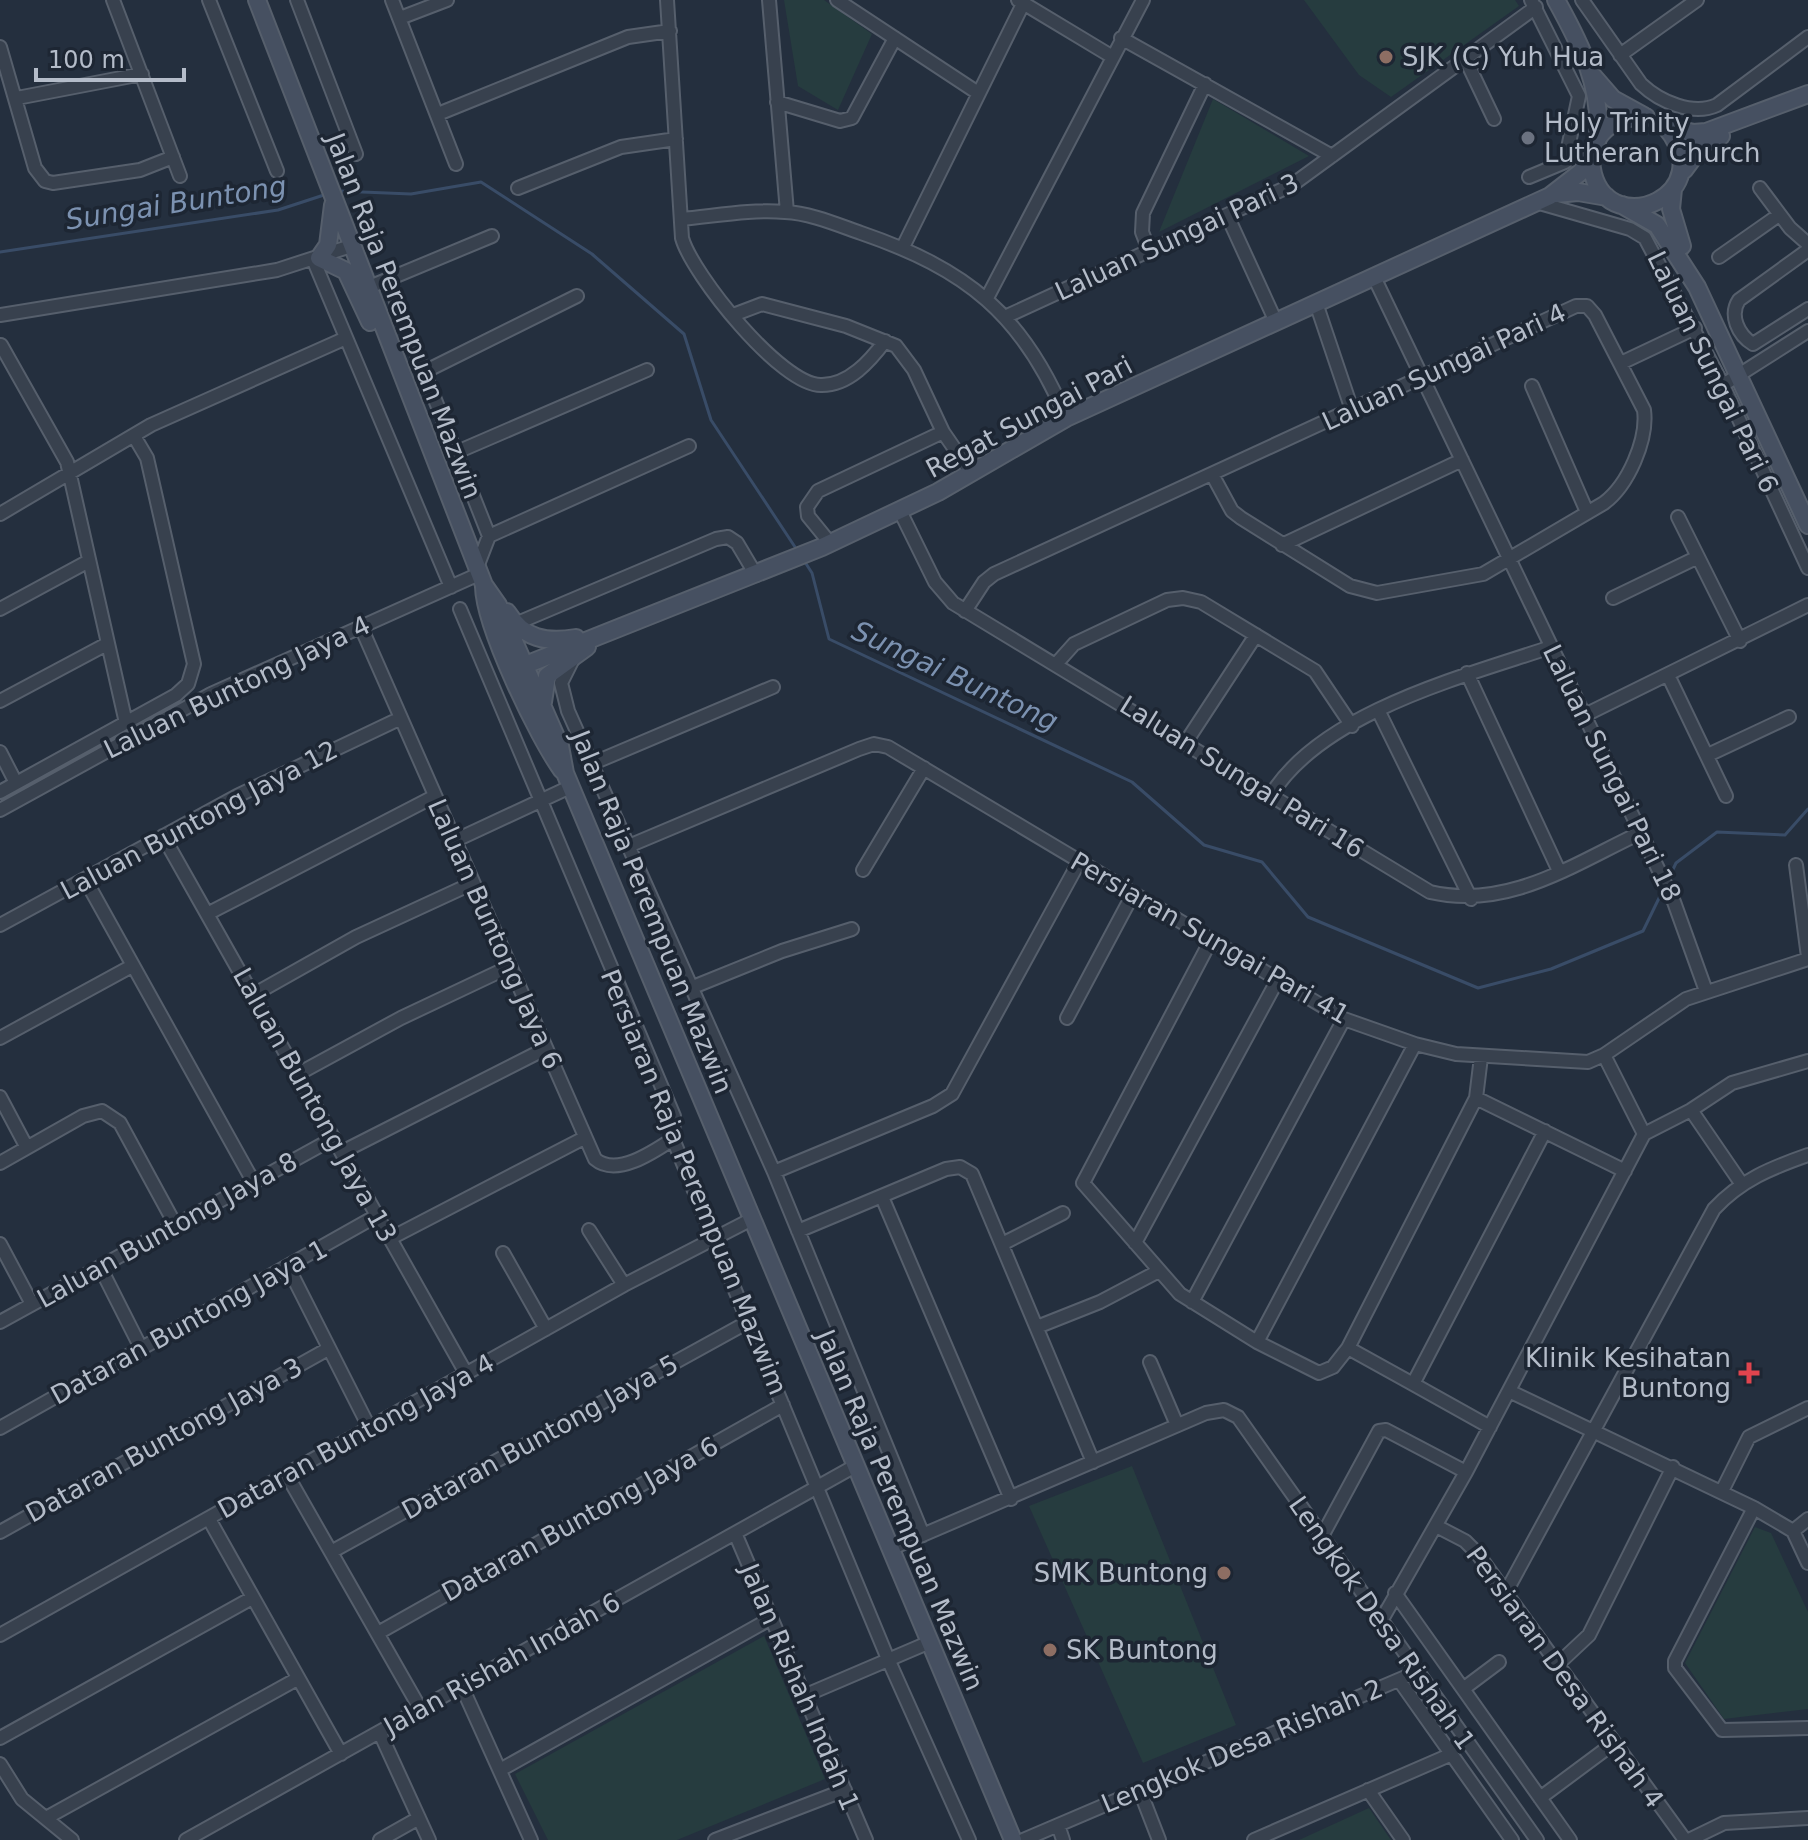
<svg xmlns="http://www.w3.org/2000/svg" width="1808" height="1840" font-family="'DejaVu Sans',sans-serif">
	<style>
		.green { fill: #263c3f }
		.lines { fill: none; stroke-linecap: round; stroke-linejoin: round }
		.stream { stroke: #394c67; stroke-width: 3 }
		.minor-casing { stroke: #565f6c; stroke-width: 16 }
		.secondary-casing { stroke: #565f6c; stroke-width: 20 }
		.minor { stroke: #38414e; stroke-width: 12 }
		.secondary { stroke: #465061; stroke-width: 16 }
		.education-dot { fill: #8d6e63; stroke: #1d2633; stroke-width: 3 }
		.worship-dot { fill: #6b7280; stroke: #1d2633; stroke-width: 3 }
		.health-dot { fill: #e0444e; stroke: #1d2633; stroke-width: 3 }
		.labels { text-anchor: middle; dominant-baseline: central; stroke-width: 7; stroke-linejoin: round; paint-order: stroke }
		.poi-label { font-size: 26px; fill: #b4bcc9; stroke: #1d2633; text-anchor: start }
		.street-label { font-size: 26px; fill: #b4bcc9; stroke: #1d2633 }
		.water-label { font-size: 28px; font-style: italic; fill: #7c92b1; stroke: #1d2633 }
	</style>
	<rect width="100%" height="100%" fill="#242f3e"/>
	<!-- green -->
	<path class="green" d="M784 0H824L872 34 838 110 798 86Z
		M1304 0H1515L1519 6 1391 97 1359 75Z
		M1213 99 1309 156 1159 232Z
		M1132 1466 1236 1725 1143 1763 1029 1506Z
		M1755 1527 1771 1533 1808 1612V1709L1724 1719 1685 1663Z
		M764 1636 825 1779 677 1840H548L515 1774Z
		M1369 1808 1391 1840H1299Z"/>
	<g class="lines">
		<!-- stream -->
		<path class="stream" d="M338 191 411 194 481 182 592 254 684 334 711 420 797 550
			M0 252 278 210 327 194
			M803 559 812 573 829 639 1132 782 1204 845 1262 862 1308 917 1478 988 1551 969 1643 931 1663 890
			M1668 880 1676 863 1717 832 1785 835 1808 809"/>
		<!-- minor casing -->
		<g class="minor-casing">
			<path id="minor" d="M113 0 180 176
				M209 0 277 171
				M297 0 356 154
				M392 0 456 164
				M667 0 682 238C692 274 782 387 822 385 849 385 870 361 885 341
				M769 0 787 212
				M837 0 978 93
				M1018 0 1111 56
				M1582 0 1641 84C1660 102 1693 116 1717 105L1808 37
				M400 18 447 0
				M1121 38 1332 156
				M0 47 35 168 45 181 53 183 140 170 173 157
				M1620 55 1697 0
				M1465 58 1494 119
				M17 98 142 74
				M777 102 840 121 852 118 895 38
				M438 114 628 37 670 31
				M1529 177 1565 162 1579 96 1531 0
				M518 188 621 147 676 139
				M1760 188 1790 228 1808 244
				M1536 202 1630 229 1645 238 1723 385 1808 568
				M1227 215 1276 322
				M681 219C715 216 751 209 785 212 810 213 838 225 861 233 966 269 1023 314 1066 418
				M903 247 1023 4
				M1149 250 1142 232 1143 213 1205 84
				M1808 250 1739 300C1729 315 1738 335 1753 344L1808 309
				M1719 257 1779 215
				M313 259 451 587
				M1374 277 1674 902 1706 991
				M388 281 489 536 477 567
				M367 288 492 236
				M987 298 1143 0
				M1316 303 1352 410
				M0 315 277 270 351 246
				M733 315 762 304 846 326 896 346 914 370 943 432 972 474
				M1007 316 1292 185 1536 7
				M1 345 67 462 126 723
				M1621 363 1695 328
				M424 372 577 296
				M1723 385 1808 331
				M1532 386 1587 512
				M457 452 647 370
				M900 511 935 582 953 603 1430 892C1508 910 1572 865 1640 833
				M0 514 151 425 346 338
				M1678 517 1740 641
				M489 536 689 446
				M830 543 808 516 807 507 818 491 943 432
				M1282 545 1462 460
				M1613 598 1698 557
				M0 609 87 562
				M460 609 674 1116 673 1139 713 1237 888 1659 969 1840
				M965 611 984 582 994 574 1576 306H1587L1595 315 1644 410C1648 440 1628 485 1604 503L1483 574 1377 593 1350 586 1241 518 1232 511 1213 476
				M515 624 716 539 728 537 737 543 756 575
				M361 627 595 1159C616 1177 652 1153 673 1139
				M573 659 561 683 568 711 774 1172 923 1535
				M1057 663 1074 644 1167 600 1183 598 1201 602 1315 671 1352 726
				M1467 673 1559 871
				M1668 675 1726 796
				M0 701 105 645
				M1378 710 1471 899
				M1585 715 1808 605
				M1186 742 1256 635
				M0 752 16 783
				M1708 755 1789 717
				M591 764 773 687
				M0 792 176 695 188 684 194 664 147 458 134 436
				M1271 795C1322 712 1465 676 1551 647
				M0 810 211 694 479 574
				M163 836 467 1375
				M454 841 570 787
				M631 845 859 749 874 744 888 747 1344 1019 1415 1044 1456 1054 1588 1062 1604 1055 1686 999 1808 959
				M1796 865 1808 957
				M863 870 924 768
				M85 879 254 1183
				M207 914 435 796
				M0 925 237 796 401 718
				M1211 940 1083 1183 1180 1294 1257 1342 1319 1373 1333 1367 1348 1348 1476 1098 1481 1057
				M693 987 782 951 852 929
				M253 995 356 937 473 883
				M1067 1018 1133 894
				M0 1038 132 966
				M298 1074 401 1018 509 967
				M0 1097 26 1146
				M1476 1098 1625 1171
				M1691 1110 1741 1183
				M1644 1134 1691 1110 1732 1083 1808 1061
				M342 1152 545 1049
				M0 1163 83 1116 102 1111 120 1123 176 1226
				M774 1172 933 1106 952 1094 1079 862
				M882 1197 1011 1499
				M589 1230 624 1285
				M798 1231 946 1169 960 1167 972 1174 1093 1462
				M391 1238 584 1138
				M1135 1243 1277 981
				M0 1244 32 1304
				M1002 1244 1063 1213
				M503 1253 546 1329
				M100 1267 142 1350
				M288 1267 370 1429
				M1192 1302 1344 1019
				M0 1322 334 1138
				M1037 1327 1100 1302 1159 1271
				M1257 1342 1415 1044
				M1348 1348 1413 1384 1545 1131
				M1150 1362 1177 1425
				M1413 1384 1490 1427
				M1509 1391 1754 1508 1793 1531 1808 1563
				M0 1428 378 1215
				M287 1475 421 1710
				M1722 1491 1749 1437 1808 1408
				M1754 1508 1675 1661V1668L1722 1730 1808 1728
				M209 1519 341 1754
				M1436 1526 1465 1541 1477 1553 1685 1840
				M1793 1531 1808 1519
				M0 1532 328 1349
				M735 1533 866 1840
				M1321 1538 1379 1431 1386 1430 1466 1472
				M890 1549 1206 1413 1224 1410 1238 1417 1537 1840
				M331 1552 748 1322
				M1506 1592 1714 1209C1741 1180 1771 1168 1808 1155
				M1395 1593 1570 1840
				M1381 1621 1466 1472 1644 1134 1604 1055
				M378 1633 783 1405
				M0 1635 624 1285 752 1219
				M1558 1664 1589 1635 1673 1467
				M1399 1680 1512 1840
				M462 1687 531 1840
				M1463 1689 1499 1662
				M806 1695 930 1642
				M380 1733 429 1840
				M0 1738 252 1598
				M0 1764 22 1799 72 1840
				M500 1770 770 1619
				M1368 1790 1403 1840
				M1140 1791 1159 1840
				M1540 1798 1614 1743
				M46 1818 297 1679
				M1058 1825 1063 1840
				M186 1840 855 1466
				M380 1840 419 1818
				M715 1840 845 1790
				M1023 1840 1417 1672
				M1254 1840 1452 1754
				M1689 1840 1724 1823 1808 1818"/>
		</g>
		<!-- secondary casing -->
		<g class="secondary-casing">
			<path id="secondary" d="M257 0 484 585 498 605 560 746 565 773 1013 1840
				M1556 0C1581 45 1602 86 1598 139
				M1593 76 1613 99 1644 116
				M1646 117C1626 116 1609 121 1598 138 1591 149 1590 162 1593 174 1611 242 1723 194 1665 126
				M1665 126 1693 133 1706 132 1808 94
				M1684 170 1704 143 1721 136
				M1673 189 1671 209 1682 246
				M1556 194 1578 192 1607 197
				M333 205 328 245 319 258 346 271 370 322
				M1622 205 1657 225 1697 287 1808 525
				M484 587C485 627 538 737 562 770
				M507 612C524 639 546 643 576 638
				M513 670 822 547 938 492 1066 418 1550 196 1581 172 1592 155
				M543 702 547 676 587 647"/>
		</g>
		<!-- minor -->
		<use href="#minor" class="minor"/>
		<!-- secondary -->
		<use href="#secondary" class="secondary"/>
	</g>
	<!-- markers -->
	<g class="education-dot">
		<circle cx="1386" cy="57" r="8"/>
		<circle cx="1224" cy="1573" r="8"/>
		<circle cx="1050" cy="1650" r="8"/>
	</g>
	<circle class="worship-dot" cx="1528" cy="138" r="8"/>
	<path class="health-dot" d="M1745 1361h8v8h8v8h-8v8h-8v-8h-8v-8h8z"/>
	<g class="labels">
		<!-- poi labels -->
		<g class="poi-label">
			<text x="1402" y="57">SJK (C) Yuh Hua</text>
			<text x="1544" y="123">Holy Trinity<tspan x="1544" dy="30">Lutheran Church</tspan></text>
			<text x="1731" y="1358" text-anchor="end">Klinik Kesihatan<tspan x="1731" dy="30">Buntong</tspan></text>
			<text x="1208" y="1573" text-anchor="end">SMK Buntong</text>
			<text x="1066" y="1650">SK Buntong</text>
		</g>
		<!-- street labels -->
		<g class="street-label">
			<text transform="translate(1177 237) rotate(-25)">Laluan Sungai Pari 3</text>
			<text transform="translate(404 316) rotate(69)">Jalan Raja Perempuan Mazwin</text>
			<text transform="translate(1444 367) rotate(-25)">Laluan Sungai Pari 4</text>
			<text transform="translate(1713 372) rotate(64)">Laluan Sungai Pari 6</text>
			<text transform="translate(1029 417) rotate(-28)">Regat Sungai Pari</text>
			<text transform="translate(237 687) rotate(-26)">Laluan Buntong Jaya 4</text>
			<text transform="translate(1612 773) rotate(64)">Laluan Sungai Pari 18</text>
			<text transform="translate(1242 777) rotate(32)">Laluan Sungai Pari 16</text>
			<text transform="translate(199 820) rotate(-28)">Laluan Buntong Jaya 12</text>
			<text transform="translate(652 912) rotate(68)">Jalan Raja Perempuan Mazwin</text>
			<text transform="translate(495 934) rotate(66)">Laluan Buntong Jaya 6</text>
			<text transform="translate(1210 938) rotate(30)">Persiaran Sungai Pari 41</text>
			<text transform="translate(315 1105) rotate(61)">Laluan Buntong Jaya 13</text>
			<text transform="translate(694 1182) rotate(68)">Persiaran Raja Perempuan Mazwim</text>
			<text transform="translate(167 1230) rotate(-29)">Laluan Buntong Jaya 8</text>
			<text transform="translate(189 1322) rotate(-29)">Dataran Buntong Jaya 1</text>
			<text transform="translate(356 1436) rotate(-29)">Dataran Buntong Jaya 4</text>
			<text transform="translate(540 1437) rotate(-29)">Dataran Buntong Jaya 5</text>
			<text transform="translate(164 1440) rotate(-29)">Dataran Buntong Jaya 3</text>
			<text transform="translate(900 1510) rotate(67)">Jalan Raja Perempuan Mazwin</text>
			<text transform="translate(580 1519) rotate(-29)">Dataran Buntong Jaya 6</text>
			<text transform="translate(1382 1623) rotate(55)">Lengkok Desa Rishah 1</text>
			<text transform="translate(502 1664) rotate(-29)">Jalan Rishah Indah 6</text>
			<text transform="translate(1565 1677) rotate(54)">Persiaran Desa Rishah 4</text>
			<text transform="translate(800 1687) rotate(67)">Jalan Rishah Indah 1</text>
			<text transform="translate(1242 1746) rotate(-23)">Lengkok Desa Rishah 2</text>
		</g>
		<!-- water labels -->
		<g class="water-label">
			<text transform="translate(176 203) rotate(-9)">Sungai Buntong</text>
			<text transform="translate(955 676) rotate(25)">Sungai Buntong</text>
		</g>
	</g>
	<!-- scale -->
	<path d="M36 68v12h148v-12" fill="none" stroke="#b4bcc9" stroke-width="4"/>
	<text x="48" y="68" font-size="24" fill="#b4bcc9" stroke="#1d2633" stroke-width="6" paint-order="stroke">100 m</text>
</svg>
